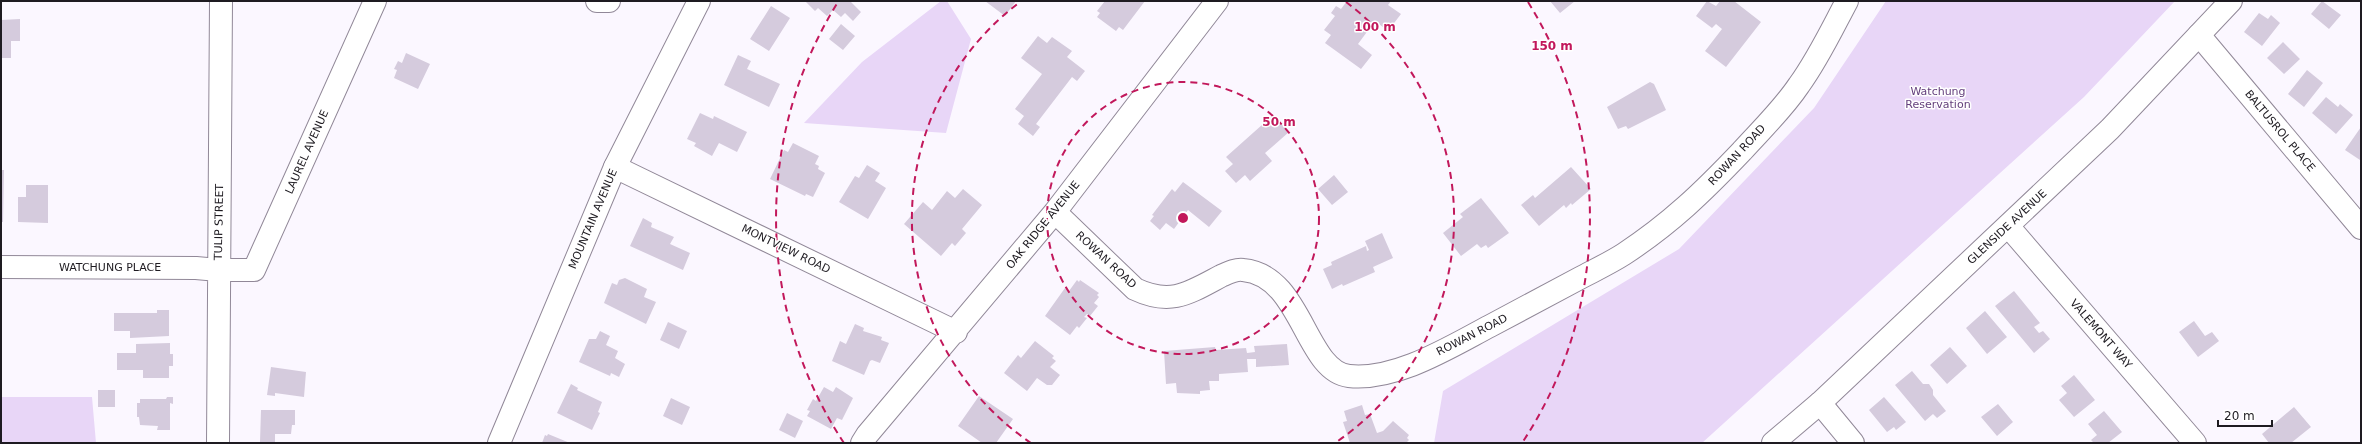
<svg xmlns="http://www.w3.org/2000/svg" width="2362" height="444" font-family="'DejaVu Sans',sans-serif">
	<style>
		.green { fill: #e8d6f7 }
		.building { fill: #d5cbdd }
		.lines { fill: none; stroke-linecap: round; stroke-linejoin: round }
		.minor-casing { stroke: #918898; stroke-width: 24 }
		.major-casing { stroke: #918898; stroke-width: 24 }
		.minor { stroke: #fff; stroke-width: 22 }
		.major { stroke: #fff; stroke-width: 22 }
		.ring { fill: none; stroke: #c2185b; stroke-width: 2; stroke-dasharray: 7 5 }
		.labels { text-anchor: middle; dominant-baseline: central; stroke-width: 3; stroke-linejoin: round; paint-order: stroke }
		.park-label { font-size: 11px; fill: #633e7c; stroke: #fff }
		.street-label { font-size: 11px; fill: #1e1b21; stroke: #fff }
		.centre { fill: #c2185b; stroke: #fff; stroke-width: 2 }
		.ring-label { font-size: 12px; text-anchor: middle; font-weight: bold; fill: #c2185b; stroke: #fff; stroke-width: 3; stroke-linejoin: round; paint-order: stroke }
	</style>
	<rect width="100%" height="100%" fill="#fbf7ff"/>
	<!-- green -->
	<path class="green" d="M941 1H947L971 39 946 133 804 123 862 62Z
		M1886 1H2175L2084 97 1702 443H1434L1443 391 1679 249 1814 108Z
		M1 397H92L96 443H1Z"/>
	<!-- building -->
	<path class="building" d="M805 1H852L851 2 861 12 853 21 845 13 841 17 833 10 827 16 818 8 815 11Z
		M985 1H1016L1005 16Z
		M1105 1H1145L1123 30 1119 27 1116 31 1097 17 1100 13 1097 11Z
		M1347 1H1391L1388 5 1401 14 1388 31 1375 21 1358 44 1372 55 1361 69 1325 43 1331 35 1324 30 1335 16 1331 13 1336 6 1341 9Z
		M1550 1H1575L1560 13Z
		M1707 1 1716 6 1720 1H1734L1761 22 1726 67 1705 51 1722 29 1716 24 1712 28 1696 16Z
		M2322 1 2341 15 2329 29 2311 14Z
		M771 6 790 18 769 51 750 39Z
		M2259 13 2268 19 2271 15 2280 23 2262 46 2244 32Z
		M20 19V41H11V58H1V20Z
		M841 24 855 36 843 50 829 39Z
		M1038 36 1047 43 1052 37 1072 51 1067 57 1085 71 1077 81 1072 77 1036 124 1040 127 1033 136 1018 124 1024 116 1015 109 1042 74 1021 58Z
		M2283 42 2300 59 2284 74 2267 58Z
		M406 53 430 64 418 89 394 78 397 70 394 69 398 61 402 63Z
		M738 55 751 61 747 69 780 84 769 107 724 85Z
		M2307 70 2323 83 2304 107 2288 94Z
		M1650 82 1654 84 1666 110 1628 129 1626 126 1618 129 1607 107Z
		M2326 97 2338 107 2340 104 2353 115 2336 134 2312 113Z
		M700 113 713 119 714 116 747 132 737 152 719 143 712 156 694 146 696 143 687 139Z
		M1273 115 1289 132 1265 153 1272 161 1250 181 1245 175 1236 183 1225 171 1233 164 1226 157Z
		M2361 127V158L2360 160 2345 150Z
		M793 143 819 156 815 164 819 166 818 169 825 173 813 197 806 194 805 196 770 179 784 150 788 152Z
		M867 165 880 173 875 181 886 188 868 219 839 202 855 176 859 178Z
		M1571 167 1591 189 1572 205 1571 203 1566 208 1564 205 1539 226 1521 205 1533 195 1535 198Z
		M1 170H4L3 222H1Z
		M1334 175 1348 192 1332 205 1318 189Z
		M1183 182 1222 211 1209 227 1188 210 1174 229 1166 223 1160 230 1150 221 1154 216 1152 215 1172 189 1175 192Z
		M26 185H48V223L18 222V197H26Z
		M963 189 982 205 962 229 966 233 955 246 952 243 941 256 904 224 923 202 932 210 947 191 955 198Z
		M1481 198 1509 233 1488 248 1486 245 1481 248 1477 244 1461 256 1443 233 1463 217 1460 214Z
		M643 218 652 223 651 227 674 237 670 244 690 253 683 270 630 246Z
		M1382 233 1393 258 1373 267 1375 272 1343 286 1342 284 1332 289 1323 269 1332 265 1331 262 1366 246 1367 251 1369 250 1365 241Z
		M625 278 647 289 644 297 656 302 646 324 604 303 612 283 617 285 619 280Z
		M1077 280 1079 282 1080 280 1099 293 1097 295 1099 297 1094 303 1098 306 1090 316 1087 314 1084 317 1087 318 1079 328 1077 326 1070 335 1045 316 1065 288 1069 291Z
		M2014 291 2040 323 2034 327 2039 333 2043 331 2050 339 2034 353 1995 306Z
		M157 310H169V336L130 338V331H114V313H157Z
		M1985 311 2007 337 1987 354 1966 328Z
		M2194 321 2205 336 2212 332 2219 341 2198 357 2179 332Z
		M668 322 687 331 679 349 660 340Z
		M855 324 864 328 863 331 882 337 881 340 889 343 880 363 872 360 870 361 864 375 832 361 840 341 846 344Z
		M600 331 610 336 606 345 618 351 615 358 625 364 619 377 611 373 610 376 579 362 589 339H596Z
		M1035 341 1054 356 1052 358 1056 361 1050 367 1060 375 1052 385H1047L1037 378 1027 391 1004 373 1018 355 1021 358Z
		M170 343V354H173V366H169V378H143V370H117V353H136V344Z
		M1287 344 1289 365 1256 367V359H1247L1248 372 1219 374V381H1209L1210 390 1200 391V394L1177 393 1176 383 1166 384 1164 351 1215 347 1216 350 1246 348 1247 353 1255 352 1254 346Z
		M1950 347 1967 366 1947 384 1930 365Z
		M271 367 306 372 304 397 275 393V396L267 395Z
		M1912 371 1923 384H1929L1933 390V395L1946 411 1937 418 1933 414 1925 421 1895 385Z
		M2074 375 2095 400 2074 417 2059 400 2067 393 2061 386Z
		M571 384 578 388 577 390 602 402 598 412 600 413 592 430 557 413Z
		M824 387 833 392 836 387 853 398 842 420 837 418 831 429 807 416 810 411 807 410 813 399 816 401Z
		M98 390H115V407H98Z
		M979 396 1013 419 996 443H982L958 426Z
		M167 397H173V404L170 403V430H157L158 426 140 425 139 417H137V403H140V399H166Z
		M1884 397 1906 422 1896 430 1894 427 1887 432 1869 410Z
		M671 398 690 407 682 425 663 416Z
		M1998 404 2013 422 1997 436 1981 417Z
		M1362 405 1365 415 1370 414 1377 433 1383 431 1393 421 1409 435 1407 438 1409 440 1406 443H1350L1343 422 1347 421 1344 411Z
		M2294 407 2311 427 2291 443H2269L2262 434Z
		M261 410H295V425H292L291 434H275V442H260Z
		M2104 411 2122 432 2108 443H2094L2091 440 2097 435 2088 424Z
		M787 413 803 421 795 438 779 430Z
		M548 434 570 443H542L545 435 547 436Z"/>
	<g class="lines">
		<!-- minor casing -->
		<g class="minor-casing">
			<path id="minor" d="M597 1H609
				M2199 35 2361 228
				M615 167 956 332
				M1055 212 1135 289C1171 306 1189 293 1221 276 1228 273 1236 269 1243 270 1302 275 1305 371 1349 376 1396 381 1450 347 1490 326 1520 310 1550 294 1580 278 1595 270 1610 263 1624 254 1671 223 1703 192 1742 151 1761 130 1783 109 1799 85 1818 59 1832 29 1847 1
				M2008 226 2195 443
				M1 267 196 268 218 270H254L375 1
				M1820 403 1853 443
				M218 443 221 1
				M862 443 867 435 1055 212 1217 1"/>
		</g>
		<!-- major casing -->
		<g class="major-casing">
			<path id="major" d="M499 443 615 167 699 1
				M1773 443 1820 403 2110 129 2231 1"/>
		</g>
		<!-- minor -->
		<use href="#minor" class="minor"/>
		<!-- major -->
		<use href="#major" class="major"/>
	</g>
	<!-- distance rings -->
	<g class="ring">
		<circle cx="1183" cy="218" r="136"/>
		<path d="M1031 443A271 271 0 0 1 1020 2M1346 2A271 271 0 0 1 1335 443"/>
		<path d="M844 443A407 407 0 0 1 838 2M1528 2A407 407 0 0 1 1522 443"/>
	</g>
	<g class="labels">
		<!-- park labels -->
		<g class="park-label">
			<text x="1938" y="91">Watchung<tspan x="1938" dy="13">Reservation</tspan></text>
		</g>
		<!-- street labels -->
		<g class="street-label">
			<text transform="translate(2280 131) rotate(50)">BALTUSROL PLACE</text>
			<text transform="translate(307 152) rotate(-66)">LAUREL AVENUE</text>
			<text transform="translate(1737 155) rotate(-47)">ROWAN ROAD</text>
			<text transform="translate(593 219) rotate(-67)">MOUNTAIN AVENUE</text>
			<text transform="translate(219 222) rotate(-89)">TULIP STREET</text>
			<text transform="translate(1043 225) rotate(-51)">OAK RIDGE AVENUE</text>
			<text transform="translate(2007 227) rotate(-43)">GLENSIDE AVENUE</text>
			<text transform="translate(786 249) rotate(26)">MONTVIEW ROAD</text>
			<text transform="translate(1106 260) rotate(43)">ROWAN ROAD</text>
			<text x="110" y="267">WATCHUNG PLACE</text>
			<text transform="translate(2101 334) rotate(49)">VALEMONT WAY</text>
			<text transform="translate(1472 335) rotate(-27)">ROWAN ROAD</text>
		</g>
	</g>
	<circle cx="1183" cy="218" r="6" class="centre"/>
	<g class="ring-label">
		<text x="1375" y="31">100 m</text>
		<text x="1552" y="50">150 m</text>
		<text x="1279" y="126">50 m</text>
	</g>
	<!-- border -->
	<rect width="2362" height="444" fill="none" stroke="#1e1b21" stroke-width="4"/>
	<!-- scale -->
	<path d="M2218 420v6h54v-6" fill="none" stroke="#1e1b21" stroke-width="2"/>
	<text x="2224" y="420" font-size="12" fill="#1e1b21" stroke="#ffffff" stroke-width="3" paint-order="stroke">20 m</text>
</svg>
